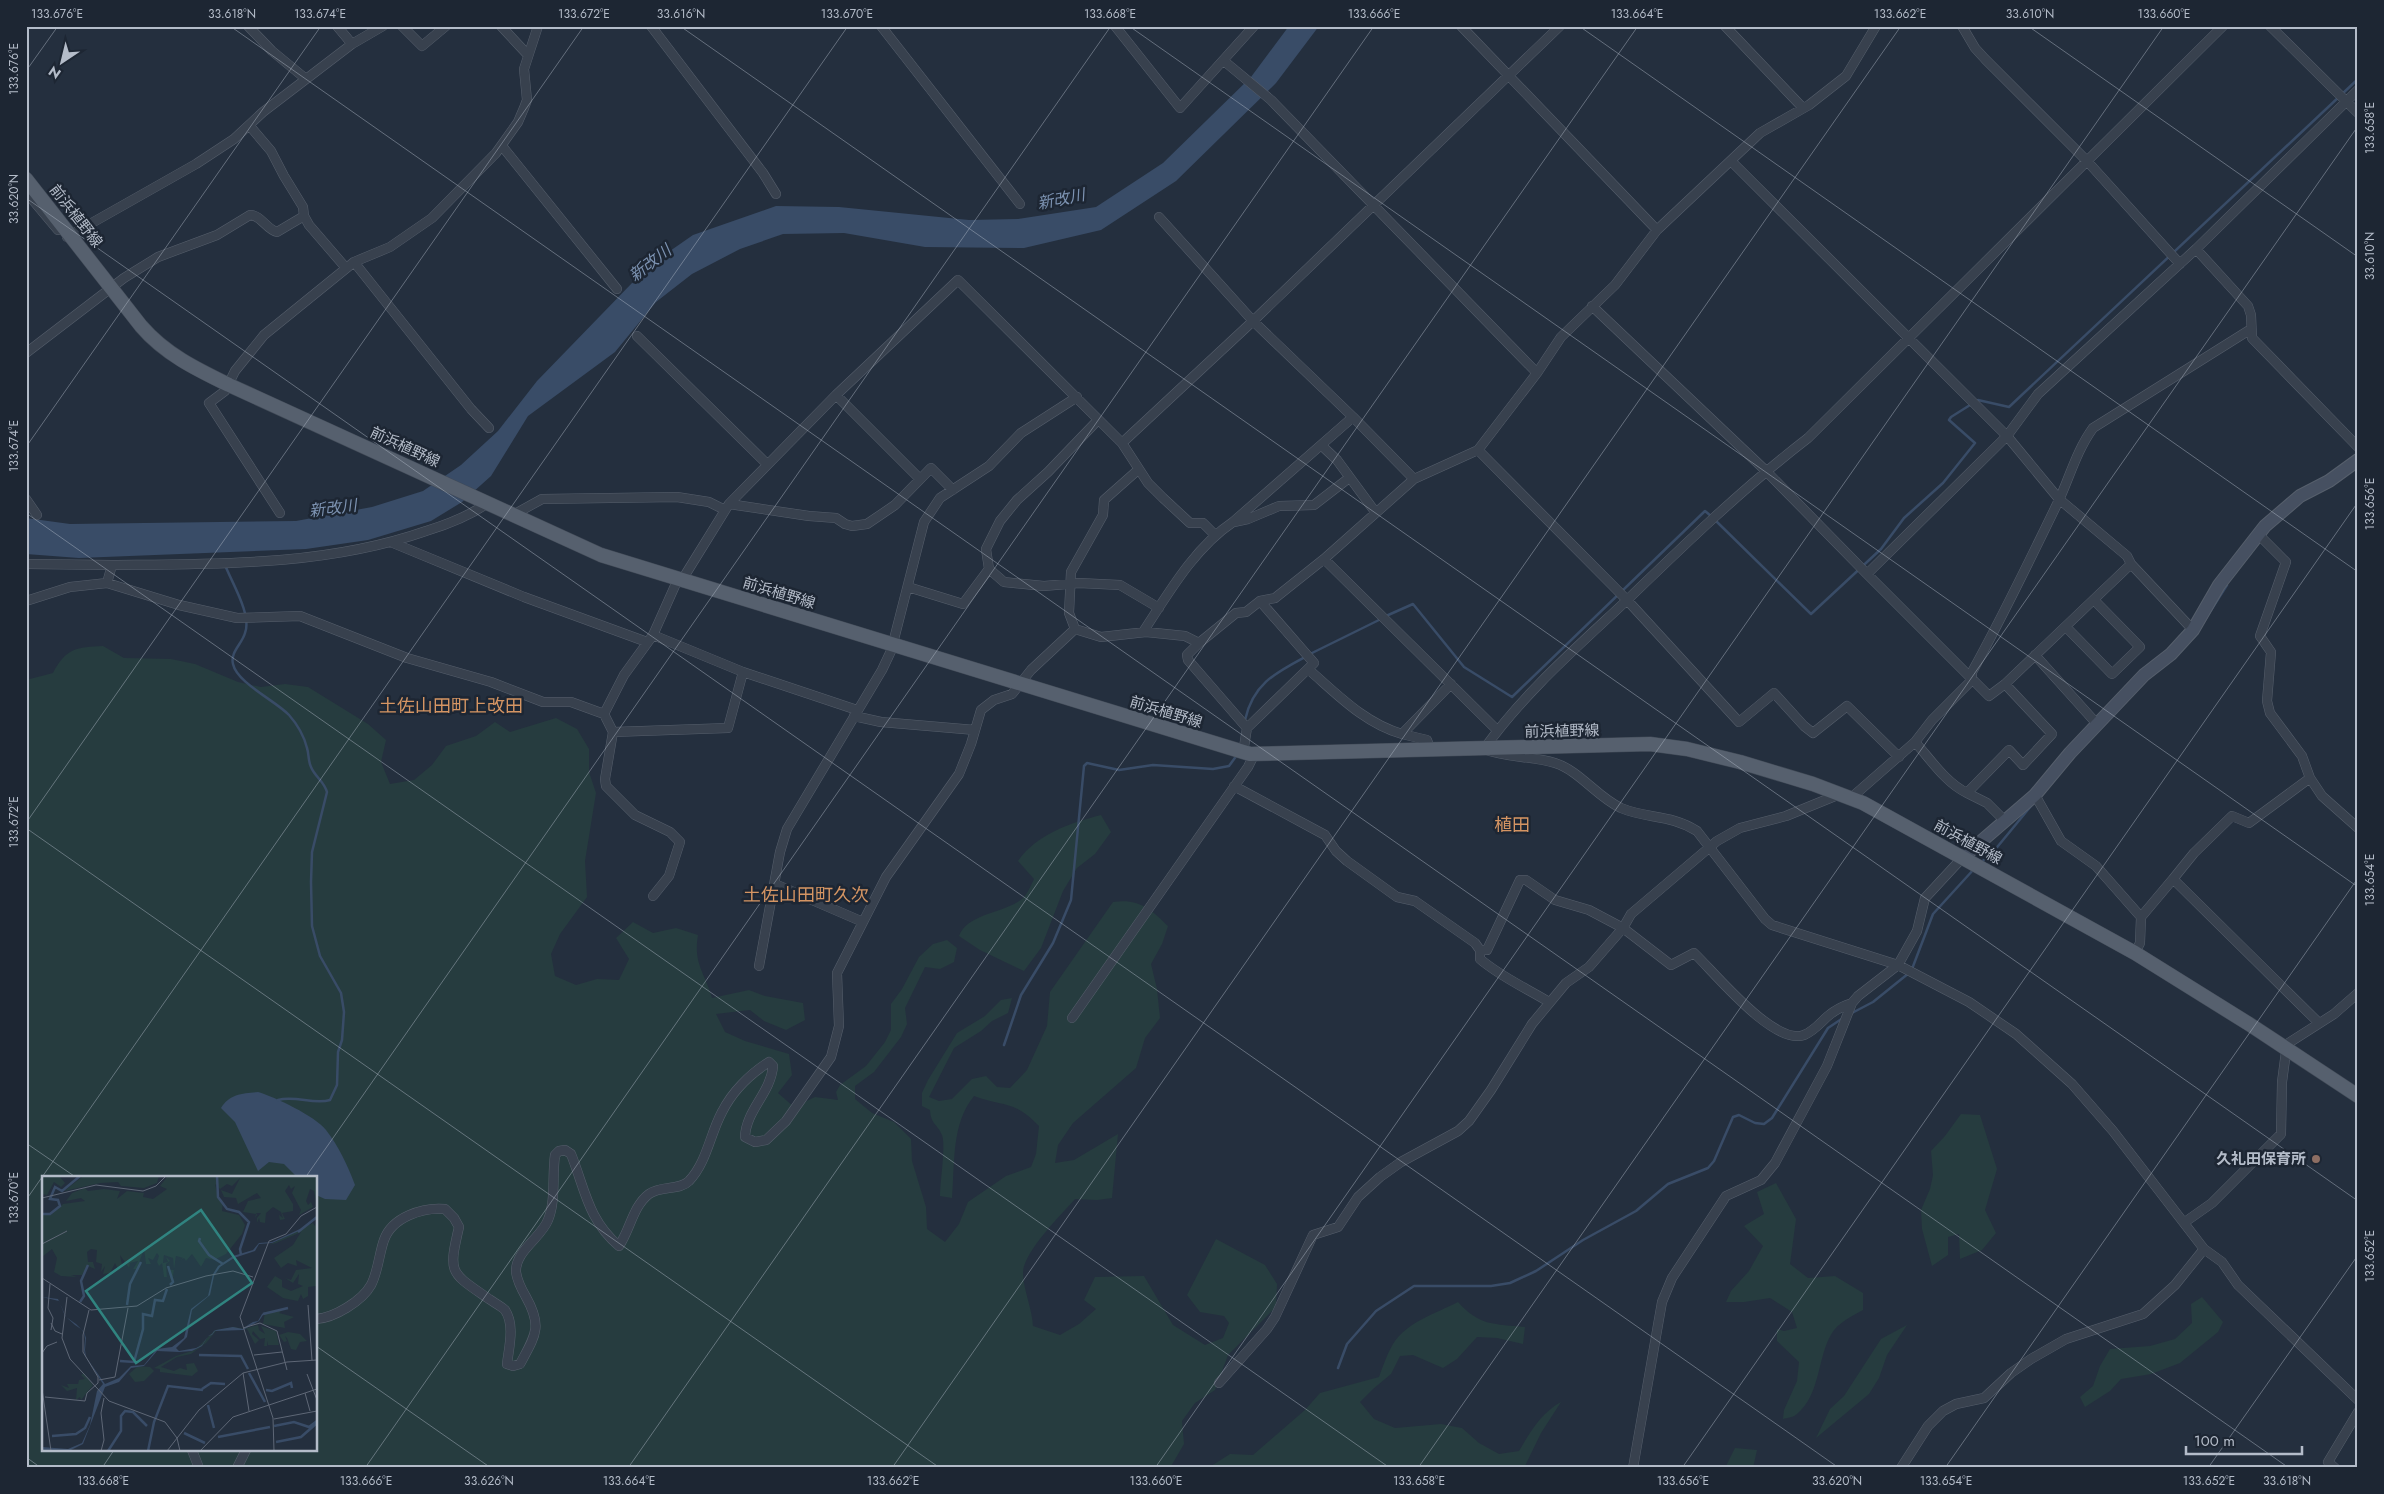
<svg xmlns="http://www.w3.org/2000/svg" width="2384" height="1494" font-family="Jost,'Noto Sans JP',sans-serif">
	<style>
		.green { fill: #263c3f; fill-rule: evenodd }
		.water { fill: #394c67 }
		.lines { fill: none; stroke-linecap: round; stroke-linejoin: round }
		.stream { stroke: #394c67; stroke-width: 2.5 }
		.street-casing { stroke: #565f6c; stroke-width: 10 }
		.secondary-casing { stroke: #565f6c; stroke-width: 14 }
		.primary-casing { stroke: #414a57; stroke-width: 15 }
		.street { stroke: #38414e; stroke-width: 9 }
		.secondary { stroke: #465061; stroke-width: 12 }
		.primary { stroke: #56606e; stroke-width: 14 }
		.ticks { fill: none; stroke: #b4bcc9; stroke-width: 1; stroke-opacity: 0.45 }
		.education-dot { fill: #8d6e63; stroke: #1d2633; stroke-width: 2 }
		.labels { text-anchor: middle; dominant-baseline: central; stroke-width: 5; stroke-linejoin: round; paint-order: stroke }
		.street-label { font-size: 15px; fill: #b4bcc9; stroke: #1d2633 }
		.poi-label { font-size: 15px; font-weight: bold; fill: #b4bcc9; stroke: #1d2633; text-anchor: end }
		.water-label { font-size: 16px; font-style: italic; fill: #7c92b1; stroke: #1d2633 }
		.quarter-label { font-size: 18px; fill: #d59563; stroke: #1d2633 }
		.inset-river { fill: none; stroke: #394c67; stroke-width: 2.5 }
		.inset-road { fill: none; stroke: #5e6776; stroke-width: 1 }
		.view { fill: #308480; fill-opacity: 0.15; stroke: #308480; stroke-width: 2.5 }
		.inset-edge { fill: none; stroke: #b4bcc9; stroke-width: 2.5 }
		.neatline { fill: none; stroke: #b4bcc9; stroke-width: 2 }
		.ticks-label { font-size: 12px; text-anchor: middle; fill: #b4bcc9 }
	</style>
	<rect width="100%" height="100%" fill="#242f3e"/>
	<!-- green -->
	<path class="green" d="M103 646 124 658 171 659 195 664 238 682 261 687 285 684 308 687 368 724 386 740 381 762 390 784 414 780 432 765 446 746 476 736 495 722 510 732 556 718 577 729 589 749V772L596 793 585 861 587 897 560 934 551 954 555 976 576 985 597 979 619 980 629 959 616 938 633 922 653 933 676 928 698 935C693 964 705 973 712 998L749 990 765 996 803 1003 805 1020 786 1030 764 1021 750 1010 716 1014 725 1032 745 1041 789 1054 792 1075 778 1093 794 1107 815 1097 838 1100 836 1092 840 1085 866 1066 885 1042 891 1030V1004L902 989 919 957 933 944 947 940 957 948 954 962 940 969 925 967 905 1008 907 1024 901 1037 874 1072 855 1086V1099L872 1113 894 1122 911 1139 912 1161 926 1207 927 1229 945 1242 959 1224 968 1202 1006 1176 1031 1167 1036 1154 1039 1126C1014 1100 1004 1107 974 1096 951 1124 955 1164 952 1198L940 1196C940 1181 946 1146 942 1135 937 1123 931 1125 930 1110L922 1106V1093L928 1080 957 1033 985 1016 1001 1000 1012 998 1008 1013 992 1021 981 1031 954 1048 929 1097 939 1101 952 1099 972 1079 986 1076 997 1087 1010 1088 1027 1070 1047 1026 1050 992 1113 902C1138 898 1151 909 1168 926L1162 944 1151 964 1157 989 1160 1018 1145 1038 1136 1068 1073 1123 1058 1145 1055 1163 1074 1160 1118 1134 1112 1198 1097 1200 1075 1199C1062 1214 1022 1253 1023 1274 1024 1292 1032 1308 1033 1326L1060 1335 1079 1324 1096 1309 1084 1300 1095 1277 1144 1276 1173 1325 1205 1345 1223 1338 1229 1323 1224 1316 1200 1312 1187 1295 1216 1239 1265 1265 1277 1284 1276 1307 1228 1355 1215 1390 1195 1403 1182 1421 1184 1444 1170 1468H26V680L53 673C66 648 77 647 103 646ZM44 1178H316V1450H44Z
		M1101 815 1111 832 1095 854 1077 868 1063 891 1041 948 1024 971 980 950 959 936C968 913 1003 914 1022 899 1027 895 1031 885 1034 879L1018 861C1037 834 1070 823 1101 815Z
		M1961 1114 1980 1115 1997 1169 1985 1210 1996 1233 1982 1250 1960 1259 1959 1234 1948 1237V1255L1932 1266 1922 1229 1921 1210 1930 1189 1933 1175 1931 1151 1945 1136Z
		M1776 1183 1796 1219 1790 1264 1808 1278 1835 1276 1863 1293V1310C1852 1316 1838 1323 1832 1333 1817 1357 1821 1394 1797 1414 1794 1417 1787 1418 1783 1419L1784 1410 1797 1381 1799 1362 1777 1341V1329L1784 1331 1797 1328 1792 1312 1770 1298 1744 1302H1726L1731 1291 1749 1271 1763 1246 1744 1226 1764 1214 1757 1192Z
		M2202 1297 2223 1322 2218 1332 2180 1363 2151 1374 2121 1379 2110 1391 2085 1407 2080 1397 2093 1386 2100 1366 2110 1349 2150 1346 2175 1339 2192 1323 2191 1304Z
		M1458 1302C1479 1326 1495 1324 1525 1327L1523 1344 1497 1338 1477 1337 1457 1359 1443 1368 1413 1355 1400 1356 1391 1374 1373 1389 1360 1402 1374 1419 1395 1428 1441 1424 1462 1428 1479 1443 1499 1454 1519 1451C1530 1432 1542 1412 1561 1402L1541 1433 1524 1468H1208L1230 1454 1253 1455 1305 1410 1320 1393 1379 1377C1383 1366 1387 1354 1393 1344 1408 1321 1435 1314 1458 1302Z
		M1907 1325 1887 1355 1879 1378 1869 1394 1816 1438 1830 1409 1844 1396 1881 1339Z
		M1735 1448 1757 1450 1753 1468H1725Z"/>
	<!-- water -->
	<path class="water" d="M1289 26H1319L1276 83 1176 181 1101 230 1024 248 925 247 844 233 783 234 740 249 692 274 656 302 615 352 528 416 491 476 462 502 431 521 368 540 306 549 79 558 26 554V518L70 524 296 521 372 507 423 491 461 465 498 431 537 381 633 282 657 260 693 235 776 206 839 207 969 220 1018 219 1096 207 1163 163 1251 77Z
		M258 1092C275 1097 315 1116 326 1130 338 1145 348 1166 355 1185L346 1200 325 1199 316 1195V1178H298L284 1164 269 1162 258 1171 235 1122 221 1108C229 1094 243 1093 258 1092Z"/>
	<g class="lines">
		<!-- stream -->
		<path class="stream" d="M1715 520 1811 614 1881 549 1904 518 1943 483 1975 443 1949 420 1951 417 1978 400 2009 407 2358 79
			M225 565C232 583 252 615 245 633 242 644 230 652 233 664 237 683 276 701 289 715 297 724 304 736 307 748 309 754 308 761 311 767 315 777 324 781 327 792L312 852 311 882 312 926 320 956 341 993 344 1012 342 1040 338 1052 337 1085 330 1100C314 1105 295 1095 278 1100
			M1386 616 1413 604 1464 667 1512 697 1705 511 1711 516
			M2194 637 2227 585
			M1310 654 1381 619
			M1245 720C1253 684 1275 673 1305 657
			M1981 862 1989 857 2031 806
			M1912 969 1933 914 1974 869
			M1850 1014 1873 1002 1909 973
			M1004 1045 1021 995 1053 943 1071 900 1084 766 1087 763 1119 770 1153 765 1213 769 1229 766 1237 755
			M1338 1368 1347 1344 1376 1311 1414 1286H1491L1510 1283 1536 1271 1583 1240 1636 1211 1668 1184 1708 1168 1714 1161 1733 1117 1739 1115 1755 1123 1764 1124 1772 1118 1828 1028 1843 1018"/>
		<!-- street casing -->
		<g class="street-casing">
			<path id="street" d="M248 26 272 51 306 79
				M402 26 422 46 446 26
				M501 26 527 54
				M651 26 763 173 776 194
				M881 26 1020 204
				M1115 26 1180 108 1254 26
				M1461 26 1657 230
				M1725 26 1803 108
				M1962 26 1975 48 1985 59 2087 161 2180 264
				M2223 26 1808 438C1743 488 1684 545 1625 602 1576 648 1523 694 1484 749 1507 758 1532 756 1555 763 1580 771 1597 797 1621 808 1647 819 1670 814 1697 831L1765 919 1772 925 1898 965 1969 1002 2016 1034 2072 1084 2113 1131 2204 1249 2222 1262 2238 1285 2358 1400
				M2270 26 2358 113
				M352 44 383 26
				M249 125 271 151 284 176 303 207 304 216
				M502 146 617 289
				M1731 161 2007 436 2059 499 2127 556 2131 564 2193 630
				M26 192 58 230
				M1159 217 1253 321 1353 417 1414 479 1478 450 1537 373 1271 100 1224 61
				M67 237 196 164 234 139 263 112 352 44 337 26
				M2196 249 2248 306 2251 315 2252 338 2358 447
				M354 262 471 409 489 428
				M1592 306 1765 470 1867 574
				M637 336 767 464
				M26 353 124 278 158 257 217 235 250 215C261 215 266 229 277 232L304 216 309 225 346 268
				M1537 373 1561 337 1615 285 1657 230 1760 133 1809 105 1846 76 1876 26
				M836 395 920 479
				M1122 443 1253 321 1560 26
				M1321 445 1337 460 1376 513
				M1478 450 1627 600 1739 722 1774 693 1804 726 1813 733 1847 706 1899 757
				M26 499 37 515
				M729 504 809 516 836 518 845 524 852 526 867 524 895 505 931 468 953 490
				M280 513 209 403 225 391 235 371 264 335 354 262 390 247 432 218 496 153 518 122 524 108 527 100 524 69 538 26
				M513 515 542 499 677 497 709 502 725 510
				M1234 522 1248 519 1279 506 1314 505 1349 478
				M2258 534 2286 562 2260 636 2271 652 2267 701 2270 713 2302 756 2310 778 2322 796 2358 828
				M393 543 524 597 647 642
				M1324 559 1497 730
				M26 564 112 565
				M2131 564 2005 684 1989 696 1867 574 2007 436 2038 394 2196 249 2358 90
				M989 569 986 549 1000 521 1017 500 1048 472 1098 420
				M682 580 729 504 836 395 958 280 1122 443 1148 483 1163 498 1190 523H1203L1214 534
				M107 583 112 565C217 564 326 566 426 531 449 524 469 516 488 503
				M908 587 963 604 989 569 1004 582 1044 586 1079 583 1120 585 1159 608
				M26 601 70 587 107 583 179 605 237 618 300 616 407 658 491 682 543 702H571L604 714 613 732 728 728 743 672
				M2066 627 2112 674 2140 647 2094 600
				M1075 629 1069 613 1071 572 1103 515 1104 500 1139 469
				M1143 632C1168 594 1194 548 1233 522L1353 417
				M653 635 743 672 857 710
				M1199 643 1236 613 1246 612 1260 601 1275 598 1324 559 1414 479
				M2035 655 2097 724
				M1308 669C1337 694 1364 723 1402 734
				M604 714 624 675 653 635 678 579
				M854 716 881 722 975 730
				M1247 728 1314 663 1260 601
				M613 732 605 779 606 786 635 815 670 832 680 842 669 876 653 896
				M1915 742C1931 760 1946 783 1967 793
				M1431 751 1427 740 1402 734 1451 684
				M2310 778 2249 823 2232 816 2194 853 2173 879 2319 1023
				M1234 786 1325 835 1336 851 1347 861 1397 897 1415 901 1475 943 1480 950V959C1501 977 1526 988 1549 1002
				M2035 795 2061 841 2096 866 2141 917
				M1851 798 1915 742 1932 720 1972 680V672C2003 616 2031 558 2059 500 2070 476 2077 450 2093 428L2251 329
				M2004 820 1987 803 1967 793 2009 750 2023 765 2052 734 2005 684
				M775 884 863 922
				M1480 950H1487L1520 880H1526L1555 900 1589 910 1623 928 1671 965 1694 953C1715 973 1774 1046 1804 1035 1814 1031 1821 1022 1828 1016 1835 1010 1843 1006 1852 1003
				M2135 953 2140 943 2141 917 2173 879
				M759 966 780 852 787 829 882 670 891 651 924 522 940 498 989 466 1021 433 1077 397
				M1072 1018 1248 767 1254 755
				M2185 1222 2212 1203 2281 1134 2282 1082 2287 1044 2334 1014 2358 993
				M316 1319C334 1318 362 1301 371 1285 378 1272 379 1254 384 1240 392 1217 423 1207 445 1209L454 1218 459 1227C448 1274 450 1272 489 1299 493 1302 501 1306 505 1310 515 1325 509 1347 507 1364L513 1366 520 1364C535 1336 543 1327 526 1297 522 1290 517 1280 516 1272 515 1251 541 1238 548 1220 556 1201 552 1176 555 1155L559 1151 565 1150 571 1154C585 1189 588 1220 619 1246 630 1230 633 1206 649 1194 661 1185 679 1191 689 1181 707 1162 710 1134 722 1112 732 1092 750 1074 769 1062L773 1066C771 1093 746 1110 745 1137L755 1142 766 1140 786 1121 831 1057 839 1026 837 973 886 877 959 774 971 744 981 710 994 700 1012 694 1031 670 1075 629 1101 637 1146 632 1185 636 1199 643 1187 655 1188 660 1247 728 1243 753
				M1219 1383 1267 1329 1275 1317 1313 1235 1338 1227 1358 1197 1380 1177 1401 1162 1458 1131 1469 1121 1491 1090 1532 1024 1566 983 1589 967 1623 928 1631 914 1717 841 1740 828 1786 816 1840 794
				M192 1450 199 1468
				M237 1468 246 1450
				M1633 1468 1662 1302 1672 1278 1726 1196 1761 1180 1775 1163 1827 1066 1852 1003 1858 996 1898 965 1917 931 1925 898 1963 857
				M1901 1468 1928 1426 1943 1411 1956 1404 1984 1398 2011 1373 2031 1359 2066 1339 2143 1314 2175 1285 2204 1249
				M2335 1468 2328 1462 2358 1412"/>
		</g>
		<!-- secondary casing -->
		<g class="secondary-casing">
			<path id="secondary" d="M1963 857 2035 795 2070 753 2144 675 2171 654 2193 630 2219 585 2265 526 2300 496 2329 481 2358 460"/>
		</g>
		<!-- primary casing -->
		<g class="primary-casing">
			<path id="primary" d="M26 179 141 326C165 354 196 369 229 385L601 555 1250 754 1650 744 1687 749 1740 762 1813 784 1863 803 2135 953 2249 1024 2358 1096"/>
		</g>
		<!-- street -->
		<use href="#street" class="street"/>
		<!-- secondary -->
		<use href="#secondary" class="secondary"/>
		<!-- primary -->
		<use href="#primary" class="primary"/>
	</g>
	<!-- ticks -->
	<path class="ticks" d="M230 26 2289 1468M680 26 2358 1201M1129 26 2358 887M1579 26 2358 572M2028 26 2358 257M26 71 58 26M26 198 1839 1468M26 447 321 26M26 513 1390 1468M26 823 584 26M26 828 940 1468M26 1143 77 1178M305 1178 1111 26M26 1200 848 26M316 1346 491 1468M26 1457 41 1468M102 1468 114 1450M365 1468 1374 26M628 1468 1638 26M892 1468 1901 26M1155 1468 2164 26M1418 1468 2358 126M1682 1468 2358 502M1945 1468 2358 878M2208 1468 2358 1255"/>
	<!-- markers -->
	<circle class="education-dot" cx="2316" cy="1159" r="5"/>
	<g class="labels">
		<!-- street labels -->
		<g class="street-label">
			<text transform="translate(76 216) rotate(52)">前浜植野線</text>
			<text transform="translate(405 447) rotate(25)">前浜植野線</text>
			<text transform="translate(779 593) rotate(17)">前浜植野線</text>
			<text transform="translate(1166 712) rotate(17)">前浜植野線</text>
			<text transform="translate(1562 731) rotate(-1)">前浜植野線</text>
			<text transform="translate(1968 842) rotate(29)">前浜植野線</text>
		</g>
		<!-- poi labels -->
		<g class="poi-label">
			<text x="2306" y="1159">久礼田保育所</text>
		</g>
		<!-- water labels -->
		<g class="water-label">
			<text transform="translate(1061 199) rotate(-11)">新改川</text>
			<text transform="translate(650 263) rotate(-38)">新改川</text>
			<text transform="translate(333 508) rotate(-7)">新改川</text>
		</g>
		<!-- quarter labels -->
		<g class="quarter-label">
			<text x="451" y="706">土佐山田町上改田</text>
			<text x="1512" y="825">植田</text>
			<text x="806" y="895">土佐山田町久次</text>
		</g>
	</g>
	<!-- overview -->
	<g transform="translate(42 1176)">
		<rect width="275" height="275" fill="#242f3e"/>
		<path d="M117 0 115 7 102 12 79 10 76 6 58 7 9 18 22 15 40 1ZM0 1H18L23 7 19 11 12 6 5 19 0 18ZM125 1H275V29L272 15 268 13 264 25 266 29 269 26 271 31 257 39 259 34 250 17 253 10 249 13 247 9 243 15 251 28V35L240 37 243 43 238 44 237 39 241 42 239 36 231 31 224 37 223 47 218 46 217 42 215 47V42L219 37H214L215 39 213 42 214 38 201 36 206 25 219 22 215 17 196 28 194 22 182 21 179 14 190 18 198 2 190 10 185 8 178 13 173 8 176 21 181 25 180 35 197 39 203 49 200 58 184 78 172 84 164 82 159 91 150 78 144 85 142 82 137 85 141 82 134 80 131 100 129 104 127 94H132L131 82 122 79 121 87 126 86 124 81 128 85V89L127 93 128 85 124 88 125 101H122L120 87 117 90 115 86 117 80 115 77 111 84 106 82 109 88H104L102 73 95 93H91L96 85 88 87 87 92 78 79 80 89 77 95 73 87 68 97 61 98 63 90 59 96 60 88 54 86 55 74 49 73 45 76 46 86H51L53 93 46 90 40 99H29L35 101 19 100 12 96 15 82 10 73 0 81V39H9L21 28 43 25 39 22 24 25 30 17 43 12 46 15 62 13 78 15 75 23 85 15 102 17 101 21 111 23 125 13 118 10ZM275 44 274 110 266 111V120L261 123 259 118 256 125 241 122 225 111 233 100 240 104V111L249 115 261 110 256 108 257 98 251 107 243 102 249 104 254 94 270 92 254 84 255 90 246 87 239 92 232 82 251 69 259 56 234 67 227 69 271 47 273 50ZM241 133 237 137 252 141 242 146 243 152 221 148 223 136ZM216 149 217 154 223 158 219 150 234 155 237 169H226L225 165V170H222L223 162 218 163 211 155 210 158 217 164 213 168 205 153 174 155 164 167 149 178 135 181 119 191 132 195 138 192 145 194 144 188 152 187 156 195 150 200 118 196V193L112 192 134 180 153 174 173 154 192 151 202 153ZM246 156 258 158 265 165 258 166 254 174 249 173 245 162 243 160 245 165 242 166 237 159ZM96 190 108 191 112 195 102 205 93 206 87 198ZM42 197 51 209 39 224 38 221 34 224 35 212 25 215 19 209 27 212 25 208H36L37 204 43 203 39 199Z" fill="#263c3f"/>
		<path d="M258 53 257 55 230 67 217 68 213 75 192 82 178 91 172 100 168 119 150 134 145 161 134 172 137 175 154 172 160 169 166 160 170 158 172 155 174 154 191 151 201 153 206 149 211 146 216 145 220 138 223 136 217 145 201 154 173 155 170 159 166 160 160 170 150 175 137 176 115 175 102 190 89 192 77 206 63 211 41 268 29 274H0V271L26 273 40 267 48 249 55 215 61 208 43 180 42 174 43 163 42 157 39 153 33 149 23 140 17 125 0 121 16 123 24 141 34 148 42 156 44 162 43 174 44 181 63 208 77 202 89 190 102 189 115 173 130 171 142 162 149 133 166 120 171 98 176 90 191 80 211 74 217 67 230 66Z" fill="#394c67"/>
		<path class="inset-river" d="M175 0 176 21 185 33 197 36 207 46 198 73 199 79M0 38H8L18 30 16 24 8 23 13 11 20 15 38 0M256 56 275 41M158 62 157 65 167 79 181 88M126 90 131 106 128 109M38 126 42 120 39 105 46 89M85 129 88 108 99 86M221 138 246 132M157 179 199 180 206 193M78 185 92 186 101 153V138L110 140 113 124 121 125 125 113M207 197 223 226M160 213 169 207 183 208M224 214 230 215 249 207 250 212M166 229 172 252M232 250 252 246 267 251 275 245M142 257 163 267M10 260 34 258 43 252 48 241M176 261 228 251M234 266 259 261 275 247M66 275 79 255V240L83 235 91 236 105 250M106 275 112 246 126 210 161 214"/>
		<path class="inset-road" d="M0 22 54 9 101 15 114 10 124 0M0 68 25 55M0 102 49 134 95 130 124 112 164 100 191 95 211 101M8 108 6 132 11 142 9 154M25 121 20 162 28 183 67 225 123 246 135 262 138 275M266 129 270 184M9 147 13 155 20 158M201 152 218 147 235 155 245 194M0 177 5 170 15 166M212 179 240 176M265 198 275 224M57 204 73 201 86 132M0 213 9 275M263 217 268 235M3 221 43 225 45 217 56 207V201L41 176V159L47 134M207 235 201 197 245 186 275 184M232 243 275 235M59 275 62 264 59 237 62 222M125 275 157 234 201 197M158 275 191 241 275 213M232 275 231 242 198 141 227 65 244 58 259 40 275 31"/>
		<path class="view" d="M159 34 210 107 94 187 44 115Z"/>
		<rect width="275" height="275" class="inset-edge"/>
	</g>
	<!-- border -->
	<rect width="2384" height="1494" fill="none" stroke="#1d2633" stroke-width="55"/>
	<!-- north arrow -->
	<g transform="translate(62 62) rotate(215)" stroke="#1d2633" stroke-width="4" paint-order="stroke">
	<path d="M0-4L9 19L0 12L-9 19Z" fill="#b4bcc9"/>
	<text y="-8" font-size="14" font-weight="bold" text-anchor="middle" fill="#b4bcc9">N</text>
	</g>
	<!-- scale -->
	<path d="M2186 1446v8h116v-8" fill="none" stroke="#b4bcc9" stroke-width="2.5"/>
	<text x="2194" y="1446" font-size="15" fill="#b4bcc9" stroke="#1d2633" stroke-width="4" paint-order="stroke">100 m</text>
	<rect x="28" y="28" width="2328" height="1438" class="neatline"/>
	<g class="ticks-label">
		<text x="57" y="18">133.676°E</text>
		<text x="232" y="18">33.618°N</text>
		<text x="320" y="18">133.674°E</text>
		<text x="584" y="18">133.672°E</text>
		<text x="681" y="18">33.616°N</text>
		<text x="847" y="18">133.670°E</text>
		<text x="1110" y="18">133.668°E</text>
		<text x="1374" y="18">133.666°E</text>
		<text x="1637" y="18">133.664°E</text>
		<text x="1900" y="18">133.662°E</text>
		<text x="2030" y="18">33.610°N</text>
		<text x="2164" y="18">133.660°E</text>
		<text transform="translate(14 69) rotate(-90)" y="4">133.676°E</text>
		<text transform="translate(2370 128) rotate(-90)" y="4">133.658°E</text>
		<text transform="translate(14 199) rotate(-90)" y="4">33.620°N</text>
		<text transform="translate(2370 256) rotate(-90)" y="4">33.610°N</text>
		<text transform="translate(14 446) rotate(-90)" y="4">133.674°E</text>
		<text transform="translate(2370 504) rotate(-90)" y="4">133.656°E</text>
		<text transform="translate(14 822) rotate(-90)" y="4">133.672°E</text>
		<text transform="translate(2370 880) rotate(-90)" y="4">133.654°E</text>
		<text transform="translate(14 1198) rotate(-90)" y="4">133.670°E</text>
		<text transform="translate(2370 1256) rotate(-90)" y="4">133.652°E</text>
		<text x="103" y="1485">133.668°E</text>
		<text x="366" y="1485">133.666°E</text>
		<text x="489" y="1485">33.626°N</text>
		<text x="629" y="1485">133.664°E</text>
		<text x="893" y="1485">133.662°E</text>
		<text x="1156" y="1485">133.660°E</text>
		<text x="1419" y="1485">133.658°E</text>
		<text x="1683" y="1485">133.656°E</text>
		<text x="1837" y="1485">33.620°N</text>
		<text x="1946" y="1485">133.654°E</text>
		<text x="2209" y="1485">133.652°E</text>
		<text x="2287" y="1485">33.618°N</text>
	</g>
</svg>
